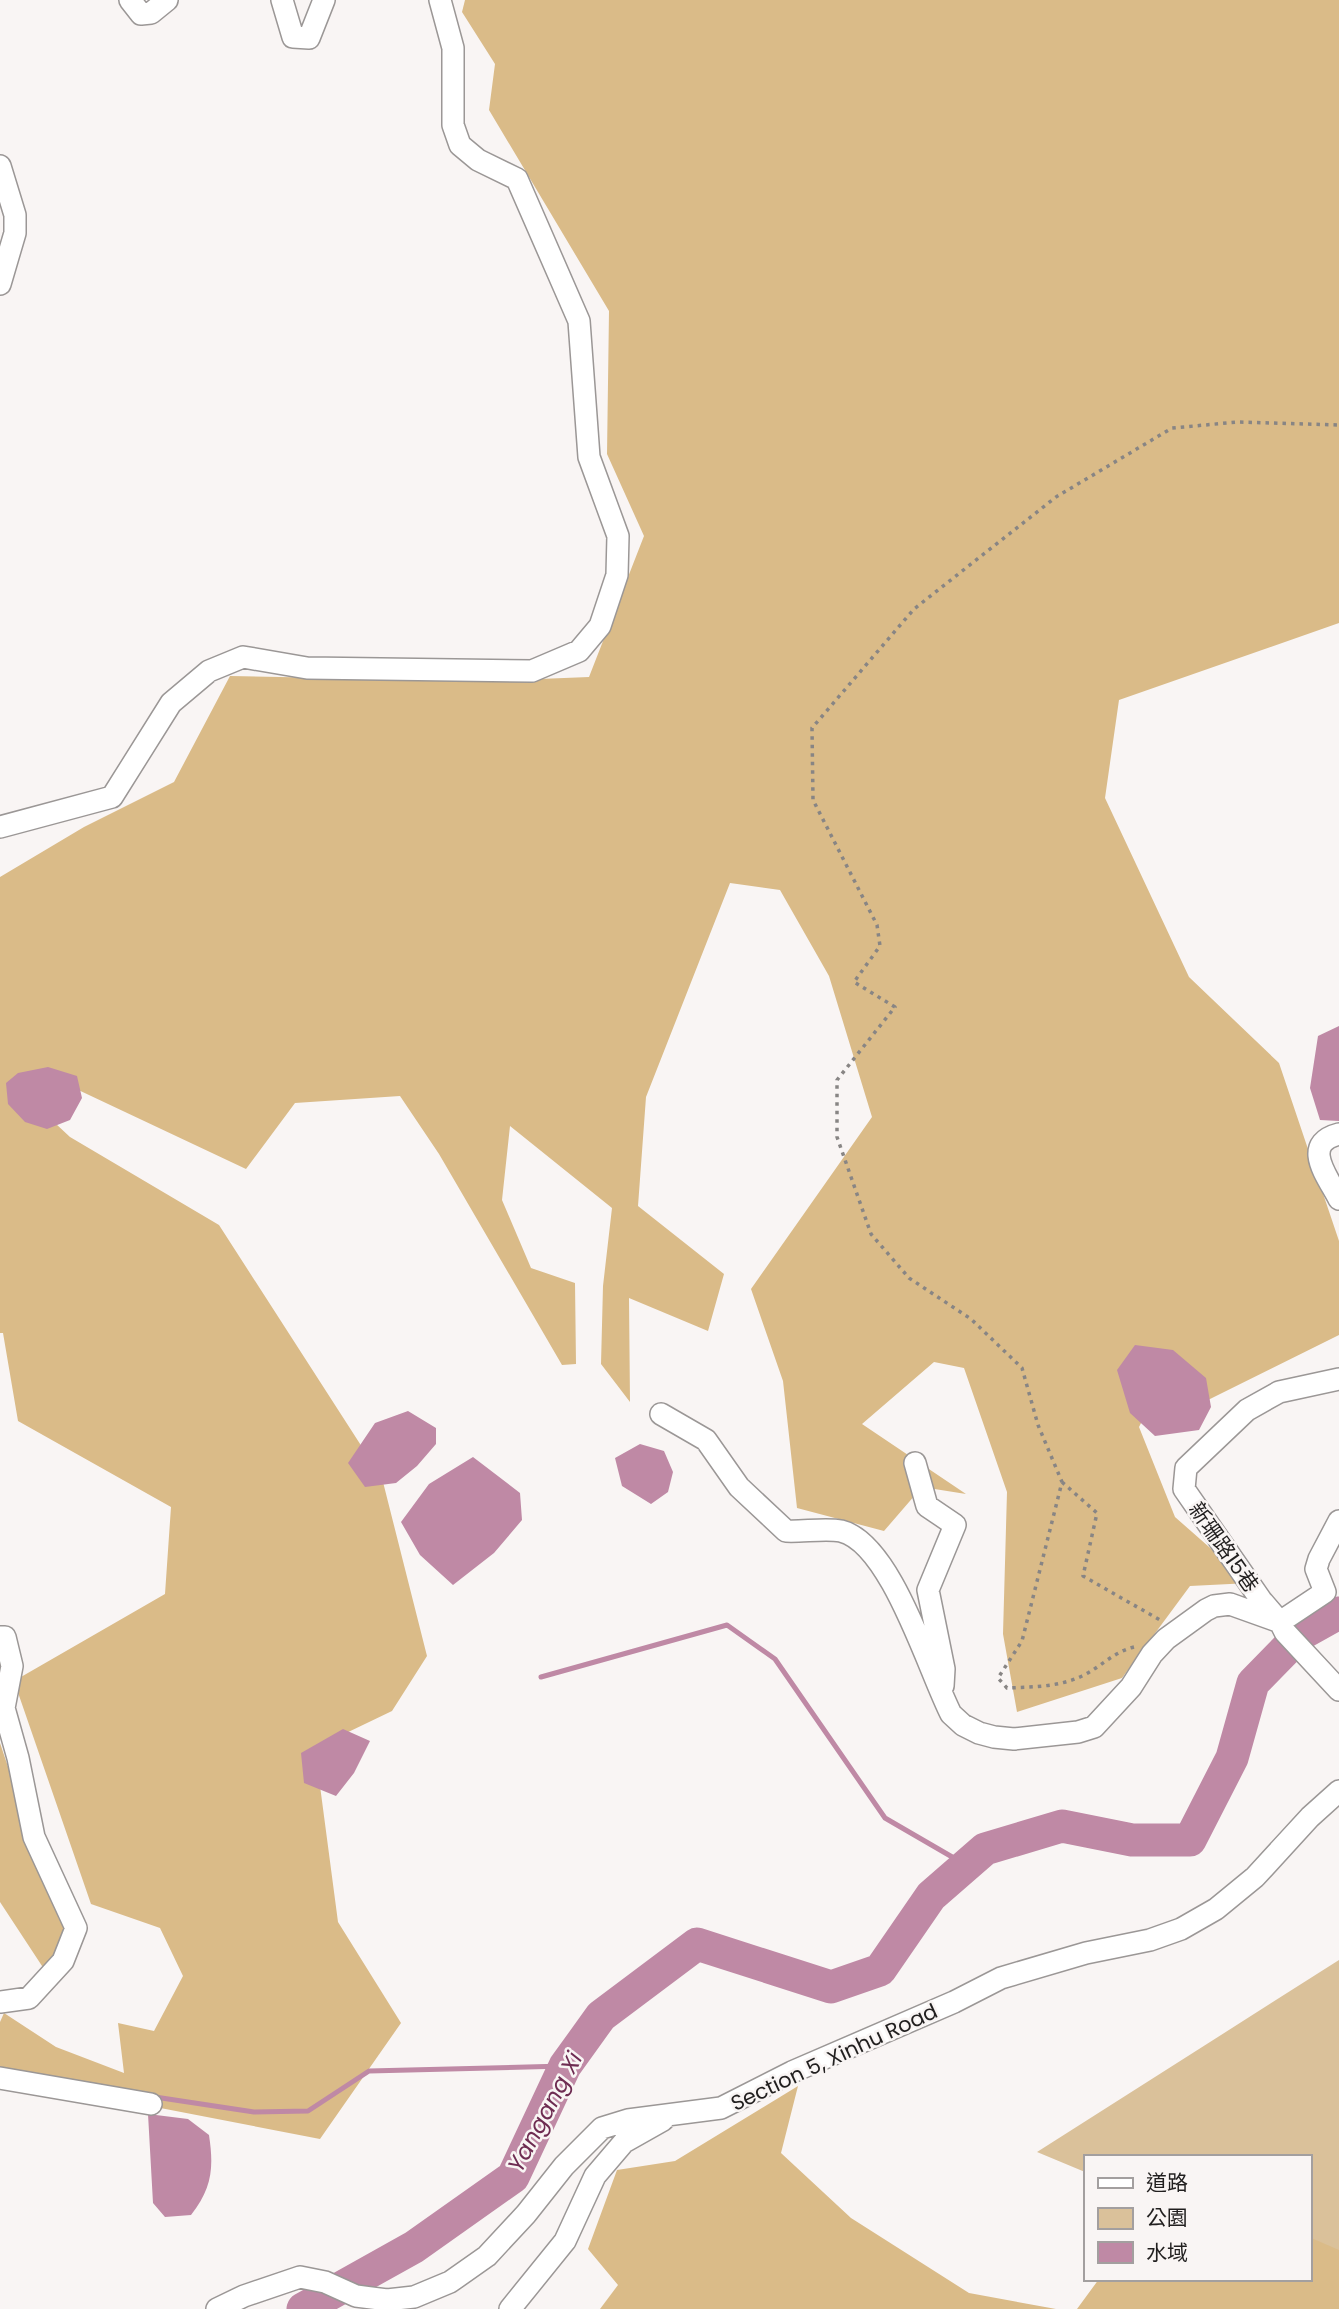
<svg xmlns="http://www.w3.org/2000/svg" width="1339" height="2309" font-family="Poppins,'Noto Sans TC',sans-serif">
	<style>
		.green { fill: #dac19a }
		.forest { fill: #dabb88 }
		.water { fill: #bf89a5 }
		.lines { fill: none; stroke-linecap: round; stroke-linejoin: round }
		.stream { stroke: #bf89a5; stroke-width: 5 }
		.river { stroke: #bf89a5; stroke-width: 33 }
		.minor-casing { stroke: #9b9796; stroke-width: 24 }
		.path { stroke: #888584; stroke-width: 3.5; stroke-dasharray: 3.5 5; stroke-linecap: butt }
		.minor { stroke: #fff; stroke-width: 21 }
		.labels { text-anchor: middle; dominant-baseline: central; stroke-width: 5; stroke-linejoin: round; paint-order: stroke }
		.street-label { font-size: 21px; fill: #211f1f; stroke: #f9f5f4 }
		.water-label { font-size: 23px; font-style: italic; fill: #6e2c52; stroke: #f9f5f4 }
	</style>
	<rect width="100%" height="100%" fill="#f9f5f4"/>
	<!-- green -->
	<path class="green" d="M1339 1960V2275L1309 2262V2157H1085V2172L1037 2152Z"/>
	<!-- forest -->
	<path class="forest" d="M465 0H1339V623L1119 700 1105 798 1189 977 1279 1063 1339 1241V1335L1208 1400 1162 1382 1139 1427 1175 1517 1250 1583 1190 1586 1122 1678 1017 1712 1003 1634 1007 1492 964 1368 934 1362 862 1424 966 1494 922 1487 884 1531 797 1508 783 1381 751 1289 872 1117 829 976 780 890 730 883 646 1097 638 1206 724 1274 708 1331 629 1298 630 1402 601 1364 603 1286 612 1208 510 1126 502 1200 531 1268 575 1283 576 1364 562 1365 439 1154 400 1096 295 1103 246 1169 55 1079 26 1096 70 1137 219 1225 382 1478 427 1656 392 1711 315 1748 338 1922 401 2023 320 2139 0 2077V2022L4 2013 56 2047 124 2073 118 2023 154 2031 183 1976 160 1928 91 1904 14 1681 165 1594 171 1507 18 1421 3 1333H0V877L84 827 174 782 230 676 486 681 589 677 644 536 607 454 609 311 489 110 495 64 462 12Z
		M0 1743 59 1919 77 1932 44 1969 0 1902Z
		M798 2086 781 2153 851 2218 969 2293 1056 2309H600L618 2285 588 2249 617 2170 675 2161Z
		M1309 2237 1339 2250V2309H1077L1099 2279H1309Z"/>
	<!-- water -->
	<path class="water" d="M1339 1026V1121L1320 1120 1310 1088 1318 1036Z
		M48 1067 77 1076 82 1098 70 1120 47 1129 25 1122 8 1104 6 1083 18 1073Z
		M1135 1345 1173 1350 1206 1378 1211 1407 1199 1430 1155 1436 1130 1413 1117 1370Z
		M408 1411 436 1428V1444L417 1466 396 1483 365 1487 348 1463 375 1423Z
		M640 1444 664 1451 673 1472 668 1492 651 1504 622 1486 615 1458Z
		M473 1457 520 1493 522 1520 494 1553 453 1585 420 1555 401 1522 429 1484Z
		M343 1729 370 1741 354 1773 336 1796 304 1783 301 1753Z
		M148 2114 188 2119 209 2135C214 2168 212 2188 191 2215L165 2217 153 2203Z"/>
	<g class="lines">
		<!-- stream -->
		<path class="stream" d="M541 1677 727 1625 775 1659 885 1818 966 1865
			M155 2097 254 2112 308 2111 369 2071 565 2066"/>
		<!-- river -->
		<path class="river" d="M303 2309 414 2247 513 2177 565 2066 601 2016 697 1944 831 1987 880 1970 931 1896 985 1849 1062 1826 1132 1840H1190L1232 1758 1253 1683 1301 1634 1339 1613"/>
		<!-- minor casing -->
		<g class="minor-casing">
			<path id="minor" d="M130 0 141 14 151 13 167 0
				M282 0 293 37 309 38 324 0
				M0 166 15 215V233L0 284
				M0 827 112 797 171 703 209 671 243 657 307 668 532 671 579 651 600 626 617 575 618 536 589 457 579 321 517 179 478 160 460 145 453 125V48L440 0
				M1339 1134C1300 1144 1328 1177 1339 1199
				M1339 1379 1279 1392 1247 1410 1186 1468 1184 1489 1261 1600 1280 1622 1285 1632 1339 1690
				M661 1414 706 1440 739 1487 786 1531C802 1532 826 1528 841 1531 891 1543 928 1669 951 1714L963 1725 979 1733 994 1737 1014 1739 1078 1732 1094 1727 1131 1687 1152 1654 1166 1639 1206 1610 1214 1606 1230 1604 1280 1622 1325 1592 1316 1569 1319 1559 1339 1521
				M915 1463 927 1506 955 1525 928 1590 944 1669 943 1686
				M0 1637H5L12 1666 4 1708 18 1758 34 1837 76 1928 63 1961 29 1998 0 2002
				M0 2078 151 2104
				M217 2309 244 2296 300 2277 325 2282 356 2296 387 2300 414 2297 450 2282 487 2256 526 2214 564 2166 602 2128 628 2120 721 2108 792 2072 954 2002 1001 1978 1086 1953 1150 1940 1181 1929 1216 1909 1255 1877 1310 1817 1339 1791
				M510 2309 565 2241 595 2176 624 2142 663 2120"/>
		</g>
		<!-- path -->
		<path class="path" d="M1062 1482 1097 1513 1083 1576 1160 1620
			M1134 1647C1113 1652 1101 1667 1082 1676 1059 1687 1032 1687 1007 1688L998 1678 1022 1641 1062 1482 1038 1425 1022 1368 971 1319 909 1278 871 1234 837 1137V1080L895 1007 854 982 880 946 877 925 813 800 812 728 914 609 1056 497 1172 428 1238 422 1339 425"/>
		<!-- minor -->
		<use href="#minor" class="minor"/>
	</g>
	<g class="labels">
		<!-- street labels -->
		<g class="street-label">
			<text transform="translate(1224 1547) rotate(55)">新珊路15巷</text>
			<text transform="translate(834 2057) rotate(-25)">Section 5, Xinhu Road</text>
		</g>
		<!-- water labels -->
		<g class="water-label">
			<text transform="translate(545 2112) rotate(-62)">Yangang Xi</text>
		</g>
	</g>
	<!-- legend -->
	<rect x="1084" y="2155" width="228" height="126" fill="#f9f5f4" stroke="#a39f9f" stroke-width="2"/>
	<rect x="1098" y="2178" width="35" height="10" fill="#ffffff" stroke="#a39f9f" stroke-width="2"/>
	<text x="1146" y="2190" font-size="21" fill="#211f1f">道路</text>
	<rect x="1098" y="2208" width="35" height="21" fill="#dac19a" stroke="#a39f9f" stroke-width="2"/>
	<text x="1146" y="2225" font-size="21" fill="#211f1f">公園</text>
	<rect x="1098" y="2242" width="35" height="21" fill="#bf89a5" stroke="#a39f9f" stroke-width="2"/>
	<text x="1146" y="2260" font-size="21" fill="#211f1f">水域</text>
</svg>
